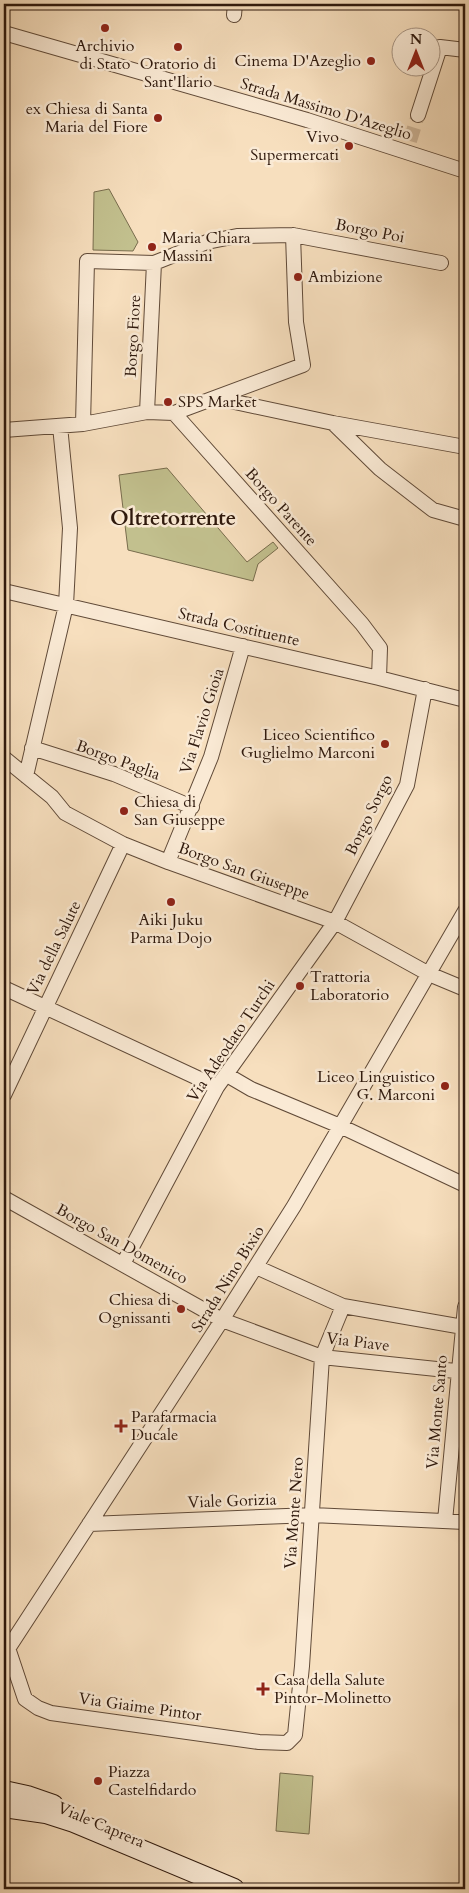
<svg xmlns="http://www.w3.org/2000/svg" width="469" height="1893" font-family="Cardo,serif">
	<style>
		.green { fill: #c2c08e; stroke: #786c4d }
		.lines { fill: none; stroke-linecap: round; stroke-linejoin: round }
		.minor-tunnel { stroke: #cfb79a; stroke-width: 14; stroke-dasharray: 14 7; stroke-linecap: butt }
		.minor-casing { stroke: #604a38; stroke-width: 16 }
		.secondary-casing { stroke: #2e180c; stroke-width: 22 }
		.minor { stroke: #faead5; stroke-width: 14 }
		.secondary { stroke: #faead5; stroke-width: 20 }
		.poi-dot { fill: #8f2418; stroke: #faead5; stroke-width: 2 }
		.labels { text-anchor: middle; dominant-baseline: central; stroke-width: 5; stroke-linejoin: round; paint-order: stroke }
		.poi-label { font-size: 16px; fill: #2e180c; stroke: #faead5; text-anchor: start }
		.street-label { font-size: 16px; fill: #2e180c; stroke: #faead5 }
		.district-label { font-size: 21px; font-weight: bold; fill: #2e180c; stroke: #faead5 }
	</style>
	<rect width="100%" height="100%" fill="#f7dfbe"/>
	<filter id="stains"><feTurbulence type="fractalNoise" baseFrequency=".004" numOctaves="4"/><feColorMatrix values="0 0 0 0 .2 0 0 0 0 .09 0 0 0 0 .02 0 0 0 .5 -.17"/></filter>
	<radialGradient id="worn" r=".72"><stop offset=".6" stop-color="#630" stop-opacity="0"/><stop offset="1" stop-color="#630" stop-opacity=".3"/></radialGradient>
	<!-- green -->
	<path class="green" d="M109 189 138 242 133 251 93 250 94 192Z
		M167 468 247 562 273 542 278 548 258 564 253 581 128 550 119 475Z
		M280 1773 313 1776 309 1834 276 1831Z"/>
	<g class="lines">
		<!-- minor-tunnel -->
		<path class="minor-tunnel" d="M410 141 418 115"/>
		<!-- minor casing -->
		<g class="minor-casing">
			<path id="minor" d="M234 15 235 4
				M4 33 307 120 465 171
				M418 115 440 47 465 50
				M216 398 333 423 465 447
				M147 412 154 263
				M174 413 362 624 380 648 379 678
				M333 423 380 469 433 510 465 519
				M83 424 87 261 154 263 207 242 237 236 293 235 441 263
				M4 430 83 424 147 412 174 413 303 365 296 322 293 235
				M4 591 379 678 465 700
				M32 748 114 774 192 807
				M4 758 52 797 65 813 123 844 168 862 335 922 429 974 465 989
				M26 776 66 605 70 528 60 426
				M168 862 211 757 243 646
				M4 988 217 1087
				M227 1075 251 1089 340 1126 465 1185
				M4 1095 123 844
				M4 1198 222 1320 322 1357 465 1372
				M123 1264 217 1087 335 922 407 785 425 689
				M256 1267 343 1306 463 1327
				M445 1521 465 1307
				M89 1524 312 1515 465 1522
				M8 1648 25 1699 38 1708 51 1713 259 1742 287 1743 295 1735 302 1666 322 1357 343 1306
				M4 1655 222 1320 294 1206 465 911"/>
		</g>
		<!-- secondary casing -->
		<g class="secondary-casing">
			<path id="secondary" d="M4 1791 27 1796 53 1805
				M4 1807 46 1813 74 1822 234 1889"/>
		</g>
		<!-- minor -->
		<use href="#minor" class="minor"/>
		<!-- secondary -->
		<use href="#secondary" class="secondary"/>
	</g>
	<!-- markers -->
	<g class="poi-dot">
		<circle cx="105" cy="28" r="5"/>
		<circle cx="178" cy="47" r="5"/>
		<circle cx="371" cy="61" r="5"/>
		<circle cx="158" cy="118" r="5"/>
		<circle cx="349" cy="146" r="5"/>
		<circle cx="152" cy="247" r="5"/>
		<circle cx="298" cy="277" r="5"/>
		<circle cx="168" cy="402" r="5"/>
		<circle cx="385" cy="744" r="5"/>
		<circle cx="124" cy="811" r="5"/>
		<circle cx="171" cy="902" r="5"/>
		<circle cx="300" cy="986" r="5"/>
		<circle cx="445" cy="1086" r="5"/>
		<circle cx="181" cy="1309" r="5"/>
		<path d="M118.5 1418.5h5v5h5v5h-5v5h-5v-5h-5v-5h5z"/>
		<path d="M260.5 1681.5h5v5h5v5h-5v5h-5v-5h-5v-5h5z"/>
		<circle cx="98" cy="1781" r="5"/>
	</g>
	<g class="labels">
		<!-- poi labels -->
		<g class="poi-label">
			<text x="105" y="46" text-anchor="middle">Archivio<tspan x="105" dy="18">di Stato</tspan></text>
			<text x="361" y="61" text-anchor="end">Cinema D'Azeglio</text>
			<text x="178" y="64" text-anchor="middle">Oratorio di<tspan x="178" dy="18">Sant'Ilario</tspan></text>
			<text x="148" y="109" text-anchor="end">ex Chiesa di Santa<tspan x="148" dy="18">Maria del Fiore</tspan></text>
			<text x="339" y="137" text-anchor="end">Vivo<tspan x="339" dy="18">Supermercati</tspan></text>
			<text x="162" y="238">Maria Chiara<tspan x="162" dy="18">Massini</tspan></text>
			<text x="308" y="277">Ambizione</text>
			<text x="178" y="402">SPS Market</text>
			<text x="375" y="735" text-anchor="end">Liceo Scientifico<tspan x="375" dy="18">Guglielmo Marconi</tspan></text>
			<text x="134" y="802">Chiesa di<tspan x="134" dy="18">San Giuseppe</tspan></text>
			<text x="171" y="920" text-anchor="middle">Aiki Juku<tspan x="171" dy="18">Parma Dojo</tspan></text>
			<text x="310" y="977">Trattoria<tspan x="310" dy="18">Laboratorio</tspan></text>
			<text x="435" y="1077" text-anchor="end">Liceo Linguistico<tspan x="435" dy="18">G. Marconi</tspan></text>
			<text x="171" y="1300" text-anchor="end">Chiesa di<tspan x="171" dy="18">Ognissanti</tspan></text>
			<text x="131" y="1417">Parafarmacia<tspan x="131" dy="18">Ducale</tspan></text>
			<text x="274" y="1680">Casa della Salute<tspan x="274" dy="18">Pintor-Molinetto</tspan></text>
			<text x="108" y="1772">Piazza<tspan x="108" dy="18">Castelfidardo</tspan></text>
		</g>
		<!-- street labels -->
		<g class="street-label">
			<text transform="translate(326 109) rotate(17)">Strada Massimo D'Azeglio</text>
			<text transform="translate(370 231) rotate(11)">Borgo Poi</text>
			<text transform="translate(133 336) rotate(-87)">Borgo Fiore</text>
			<text transform="translate(281 507) rotate(48)">Borgo Parente</text>
			<text transform="translate(239 627) rotate(13)">Strada Costituente</text>
			<text transform="translate(202 721) rotate(-72)">Via Flavio Gioia</text>
			<text transform="translate(118 760) rotate(20)">Borgo Paglia</text>
			<text transform="translate(369 815) rotate(-64)">Borgo Sorgo</text>
			<text transform="translate(244 871) rotate(20)">Borgo San Giuseppe</text>
			<text transform="translate(54 948) rotate(-64)">Via della Salute</text>
			<text transform="translate(231 1041) rotate(-56)">Via Adeodato Turchi</text>
			<text transform="translate(122 1244) rotate(29)">Borgo San Domenico</text>
			<text transform="translate(228 1279) rotate(-58)">Strada Nino Bixio</text>
			<text transform="translate(358 1342) rotate(7)">Via Piave</text>
			<text transform="translate(437 1412) rotate(-85)">Via Monte Santo</text>
			<text transform="translate(232 1501) rotate(-2)">Viale Gorizia</text>
			<text transform="translate(294 1513) rotate(-86)">Via Monte Nero</text>
			<text transform="translate(140 1707) rotate(8)">Via Giaime Pintor</text>
			<text transform="translate(101 1825) rotate(23)">Viale Caprera</text>
		</g>
		<!-- district labels -->
		<g class="district-label">
			<text x="173" y="518">Oltretorrente</text>
		</g>
	</g>
	<!-- margin -->
	<rect width="469" height="1893" fill="none" stroke="#f7dfbe" stroke-width="20"/>
	<rect x="5" y="5" width="459" height="1883" fill="none" stroke="#2e180c" stroke-width="2.5"/>
	<rect x="10" y="10" width="449" height="1873" fill="none" stroke="#2e180c"/>
	<!-- north arrow -->
	<g transform="translate(416 52)"><circle r="24" fill="#faead5" stroke="#a89685"/>
	<path d="M0-4L9 19L0 12L-9 19Z" fill="#8f2418"/>
	<text y="-8" font-size="14" font-weight="bold" text-anchor="middle" fill="#2e180c">N</text>
	</g>
	<rect width="100%" height="100%" filter="url(#stains)"/>
	<rect width="100%" height="100%" fill="url(#worn)"/>
</svg>
